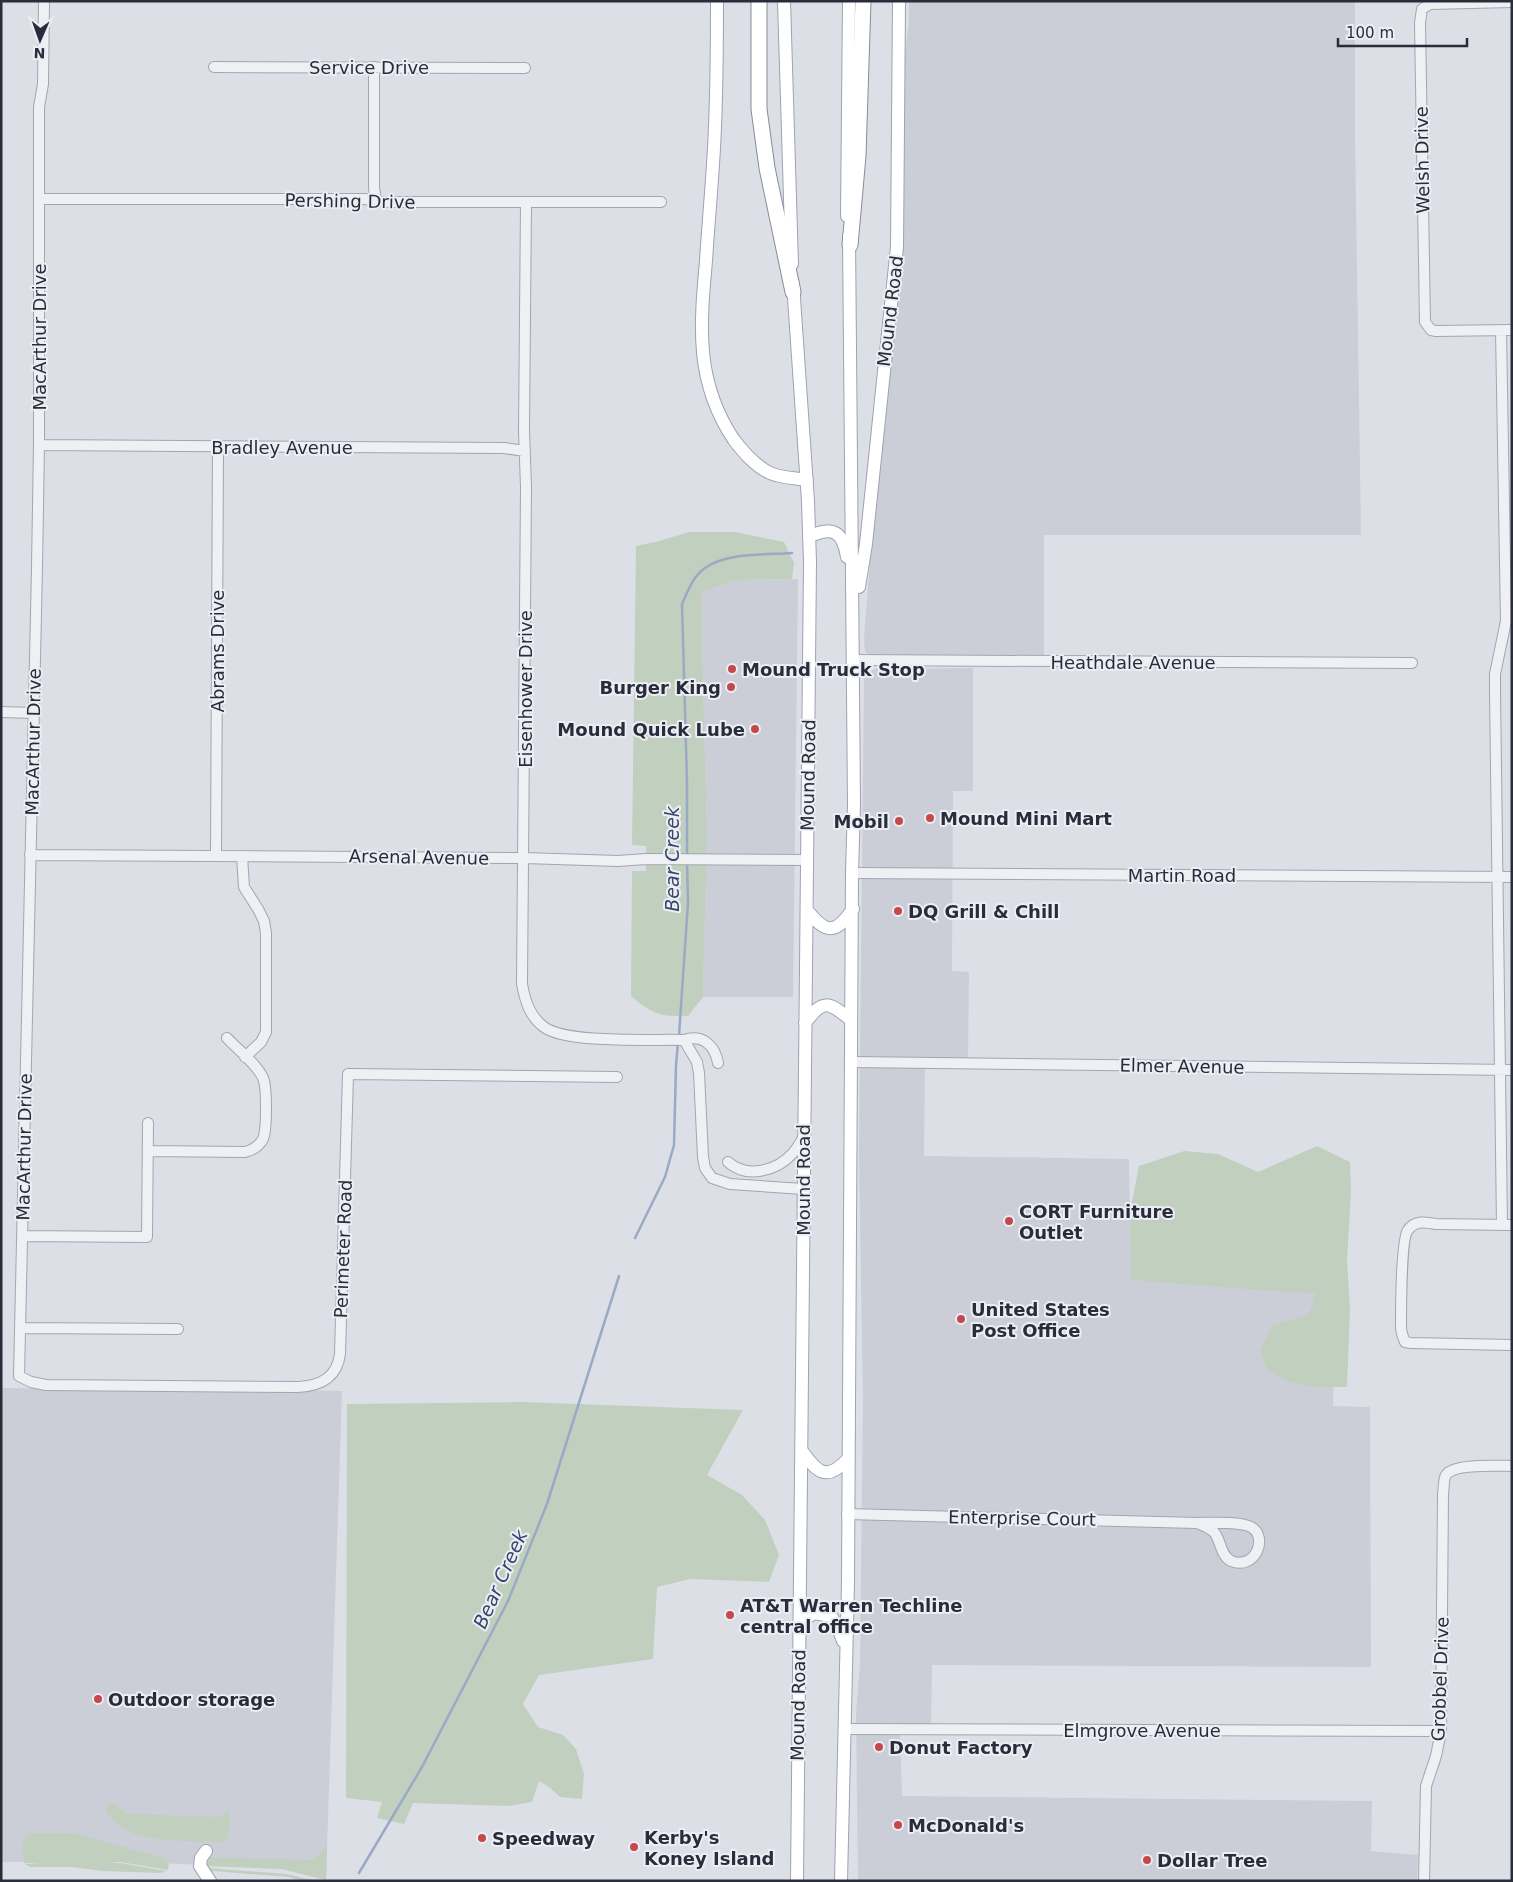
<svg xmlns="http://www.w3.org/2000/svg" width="1513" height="1882" font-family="'DejaVu Sans',sans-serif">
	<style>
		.built { fill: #cbced7 }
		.green { fill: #c1cfbf }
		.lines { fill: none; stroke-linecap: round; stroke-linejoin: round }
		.stream { stroke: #9aa9c4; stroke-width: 2.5 }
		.minor-casing { stroke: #a3a6af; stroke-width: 12 }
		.major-casing { stroke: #9da3b1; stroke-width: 14 }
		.highway-casing { stroke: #858c9b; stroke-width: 17 }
		.minor { stroke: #eff0f4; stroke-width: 10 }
		.major { stroke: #fff; stroke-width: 12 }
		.highway { stroke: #fff; stroke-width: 15 }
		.poi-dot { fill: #c4494d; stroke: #eceef4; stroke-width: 2 }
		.labels { text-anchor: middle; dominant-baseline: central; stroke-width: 4; stroke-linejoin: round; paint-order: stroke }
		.street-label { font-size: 18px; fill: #282c3b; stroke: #eceef4 }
		.poi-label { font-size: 18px; font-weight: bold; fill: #282c3b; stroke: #eceef4; text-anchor: start }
		.water-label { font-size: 19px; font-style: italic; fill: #35476c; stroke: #eceef4 }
	</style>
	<rect width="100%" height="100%" fill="#dddfe6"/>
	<!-- built -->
	<path class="built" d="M909 1H1355V134L1361 535H1044V659L871 656 865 652 864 639 867 599 875 502 904 56 909 24Z
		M798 579 793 997H703L707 836 701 593 735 580Z
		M973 668V791H953L952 971 969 972 968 1060H925L924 1156 1129 1159 1131 1280 1337 1285 1333 1406 1370 1407 1371 1667 932 1665 931 1729H900L902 1796 1372 1801 1371 1851 1418 1855 1417 1881H858L856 1713 860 1664 863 1399 859 1154 864 679 866 673 876 669Z
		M1 1388 342 1391 326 1880 282 1869 120 1861 1 1862Z"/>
	<!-- green -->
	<path class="green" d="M689 532H735L784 542 794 563 792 579 735 580 701 593 707 836 703 997 688 1016C660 1017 652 1014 631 996L632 871H646V846L632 845 636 546 659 541Z
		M1317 1146 1350 1162 1351 1192 1347 1260 1350 1309 1347 1387H1312L1290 1382 1267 1369 1260 1350 1272 1326 1309 1314 1316 1294 1131 1280 1130 1212 1139 1166 1184 1151 1218 1154 1258 1172Z
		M522 1402 743 1410 707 1475 742 1495 765 1520 779 1555 769 1582 690 1579 657 1587 653 1659 539 1675 523 1704 538 1727 563 1735 576 1749 584 1774 582 1799 560 1797 549 1787 539 1781 532 1802 509 1806 413 1803 404 1824 377 1818 382 1802 346 1798 347 1404Z
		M115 1804 127 1814 220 1817 229 1809V1831L226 1840 221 1842C195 1841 143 1842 122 1828 115 1823 110 1817 106 1811V1805Z
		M30 1833H72L165 1858 169 1862 168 1870 120 1862H107L120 1863 167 1871 161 1873 102 1871 72 1867H30L25 1864 40 1863H24C23 1853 20 1839 30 1833Z
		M327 1845 326 1880 282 1869 204 1866 208 1857 311 1860 318 1856Z
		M207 1868 286 1874 316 1881H302L289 1877 213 1871 209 1870Z"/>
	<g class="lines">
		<!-- stream -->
		<path class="stream" d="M687 857V782L682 604C688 591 693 576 705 568 727 552 766 555 792 553
			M679 1036 688 902 687 862
			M635 1238 665 1177 674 1145 676 1065 678 1042
			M359 1873 422 1767 508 1601 547 1504 619 1276"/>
		<!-- minor casing -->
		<g class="minor-casing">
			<path id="minor" d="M44 1 43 84 39 107V445L37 568 19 1376 31 1382 46 1385 298 1387C320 1386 337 1378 340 1354L348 1074 617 1077
				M1512 2 1430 4 1422 9 1420 23 1425 322 1431 330 1436 331 1512 330
				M214 67 525 68
				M374 67V188L376 201
				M39 199H364L385 202H661
				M526 203 524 431 526 487 522 984C525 1001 530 1017 544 1027 567 1044 653 1039 684 1040 702 1034 715 1045 718 1063
				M1501 330 1506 621 1495 674V692L1502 1225
				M39 445 504 448 525 451
				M854 660 1412 663
				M1 712 34 713
				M30 855 524 858 618 861 646 859 808 860
				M216 855 218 447
				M242 856 244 887 258 909 264 921 266 933V1032L261 1042 245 1057
				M852 873 1512 877
				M684 1040 697 1062 699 1073 703 1157 705 1168 712 1178 730 1184 803 1189
				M852 1062 1512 1070
				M148 1151 245 1152C253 1150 259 1146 263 1139 267 1129 267 1087 263 1078 257 1064 237 1049 227 1038
				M728 1162C747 1179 777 1171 793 1153 797 1149 800 1142 804 1137
				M1512 1225 1436 1224C1426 1222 1415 1220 1408 1230 1401 1238 1401 1312 1401 1327 1401 1333 1403 1337 1405 1342L1411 1343 1512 1345
				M22 1236 147 1237 148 1123
				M20 1328 178 1329
				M847 1514 1197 1523C1210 1523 1239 1521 1251 1527 1269 1537 1255 1571 1231 1561 1220 1555 1221 1540 1214 1532 1209 1527 1202 1525 1197 1523
				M844 1729 1441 1731
				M1424 1881 1426 1786 1436 1756 1441 1731 1443 1494C1444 1489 1443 1480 1446 1475 1454 1463 1498 1466 1512 1466"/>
		</g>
		<!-- major casing -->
		<g class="major-casing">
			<path id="major" d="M717 1C717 55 717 109 713 164 711 196 708 229 706 261 700 327 695 382 734 440 744 453 755 466 770 473 781 478 795 478 807 480
				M784 1 792 264
				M847 216 849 1
				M793 284 808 501 810 562 797 1881
				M809 537C833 525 843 532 847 557
				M859 587 866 544 897 247 899 1
				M807 910C826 934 835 935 853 909
				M805 1023C823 999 828 1001 851 1020
				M802 1451C817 1472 826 1482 847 1460
				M799 1623 814 1613 831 1616 837 1625 843 1641
				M206 1851 201 1858 200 1866 210 1881
				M841 1881 848 1583 852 873 854 805 849 236"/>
		</g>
		<!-- highway casing -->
		<g class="highway-casing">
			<path id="highway" d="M759 1V109L767 168 793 292
				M850 245 858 156 863 1"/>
		</g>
		<!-- minor -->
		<use href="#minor" class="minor"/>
		<!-- major -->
		<use href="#major" class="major"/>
		<!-- highway -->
		<use href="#highway" class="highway"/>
	</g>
	<!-- markers -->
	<g class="poi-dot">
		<circle cx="732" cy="669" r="5"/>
		<circle cx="731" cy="687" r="5"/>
		<circle cx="755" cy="729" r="5"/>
		<circle cx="930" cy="818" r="5"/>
		<circle cx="899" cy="821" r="5"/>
		<circle cx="898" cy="911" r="5"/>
		<circle cx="1009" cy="1221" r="5"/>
		<circle cx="961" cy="1319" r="5"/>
		<circle cx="730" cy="1615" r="5"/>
		<circle cx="98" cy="1699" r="5"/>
		<circle cx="879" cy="1747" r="5"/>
		<circle cx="898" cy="1825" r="5"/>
		<circle cx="482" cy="1838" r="5"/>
		<circle cx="634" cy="1847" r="5"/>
		<circle cx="1147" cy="1860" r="5"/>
	</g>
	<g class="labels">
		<!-- street labels -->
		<g class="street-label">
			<text x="369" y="67">Service Drive</text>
			<text transform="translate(1422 160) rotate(-91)">Welsh Drive</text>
			<text transform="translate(350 201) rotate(1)">Pershing Drive</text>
			<text transform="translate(890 311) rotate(-83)">Mound Road</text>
			<text transform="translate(39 337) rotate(-90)">MacArthur Drive</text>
			<text x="282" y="447">Bradley Avenue</text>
			<text transform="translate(217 651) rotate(-90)">Abrams Drive</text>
			<text x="1133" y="662">Heathdale Avenue</text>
			<text transform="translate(525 689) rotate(-90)">Eisenhower Drive</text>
			<text transform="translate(33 742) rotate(-89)">MacArthur Drive</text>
			<text transform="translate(808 775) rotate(-89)">Mound Road</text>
			<text transform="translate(419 857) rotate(1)">Arsenal Avenue</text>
			<text x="1182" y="875">Martin Road</text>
			<text transform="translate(1182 1066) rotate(1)">Elmer Avenue</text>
			<text transform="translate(24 1147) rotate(-89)">MacArthur Drive</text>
			<text transform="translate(803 1180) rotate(-90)">Mound Road</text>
			<text transform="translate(343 1249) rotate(-88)">Perimeter Road</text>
			<text transform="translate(1022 1518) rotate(1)">Enterprise Court</text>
			<text transform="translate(1440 1679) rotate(-88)">Grobbel Drive</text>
			<text transform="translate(798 1705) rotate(-89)">Mound Road</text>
			<text x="1142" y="1730">Elmgrove Avenue</text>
		</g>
		<!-- poi labels -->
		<g class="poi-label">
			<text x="742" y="669">Mound Truck Stop</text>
			<text x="721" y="687" text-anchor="end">Burger King</text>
			<text x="745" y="729" text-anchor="end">Mound Quick Lube</text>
			<text x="940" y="818">Mound Mini Mart</text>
			<text x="889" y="821" text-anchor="end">Mobil</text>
			<text x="908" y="911">DQ Grill &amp; Chill</text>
			<text x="1019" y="1211">CORT Furniture<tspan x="1019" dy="21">Outlet</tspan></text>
			<text x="971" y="1309">United States<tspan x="971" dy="21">Post Office</tspan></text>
			<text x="740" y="1605">AT&amp;T Warren Techline<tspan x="740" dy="21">central office</tspan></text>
			<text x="108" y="1699">Outdoor storage</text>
			<text x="889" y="1747">Donut Factory</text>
			<text x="908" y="1825">McDonald's</text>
			<text x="644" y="1837">Kerby's<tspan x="644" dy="21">Koney Island</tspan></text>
			<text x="492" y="1838">Speedway</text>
			<text x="1157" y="1860">Dollar Tree</text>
		</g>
		<!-- water labels -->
		<g class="water-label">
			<text transform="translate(672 859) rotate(-90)">Bear Creek</text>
			<text transform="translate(500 1579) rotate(-66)">Bear Creek</text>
		</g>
	</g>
	<!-- border -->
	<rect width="1513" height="1882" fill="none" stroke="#282c3b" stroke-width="5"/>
	<!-- north arrow -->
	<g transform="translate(40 40) rotate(182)" stroke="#eceef4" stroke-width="4" paint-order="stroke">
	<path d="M0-4L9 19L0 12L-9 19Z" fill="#282c3b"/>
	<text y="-8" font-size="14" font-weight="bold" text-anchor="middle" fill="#282c3b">N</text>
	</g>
	<!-- scale -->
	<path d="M1338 38v8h129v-8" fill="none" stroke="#282c3b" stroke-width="2.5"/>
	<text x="1346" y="38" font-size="15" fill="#282c3b" stroke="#eceef4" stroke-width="4" paint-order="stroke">100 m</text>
</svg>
